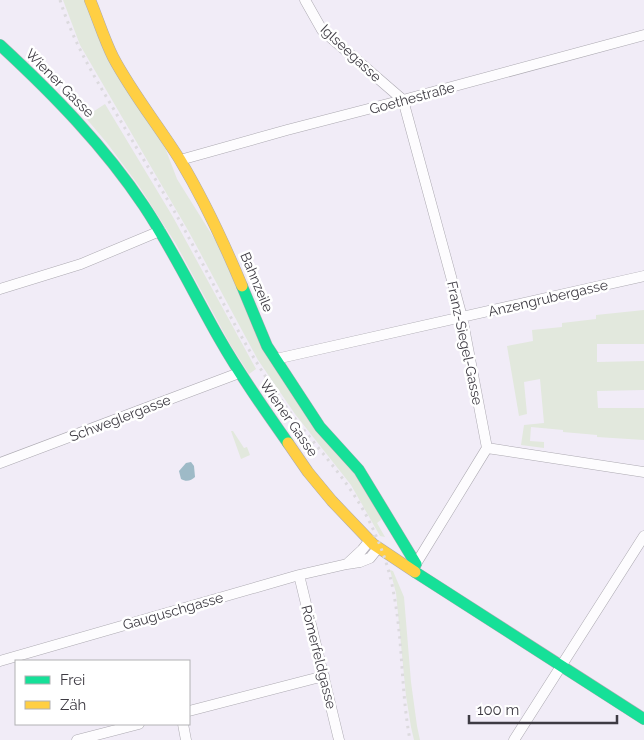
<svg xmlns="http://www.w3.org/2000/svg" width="644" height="740" font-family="Raleway,sans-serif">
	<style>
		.green { fill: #e2e8dd }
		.water { fill: #9ebac7 }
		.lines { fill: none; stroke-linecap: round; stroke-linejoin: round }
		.street-casing { stroke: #aca9b1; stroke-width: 11 }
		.fast-casing { stroke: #aca9b1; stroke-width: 12 }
		.slow-casing { stroke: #aca9b1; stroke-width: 12 }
		.street { stroke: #fdfcfe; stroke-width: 10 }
		.fast { stroke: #16e098; stroke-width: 11 }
		.slow { stroke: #ffcf43; stroke-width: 11 }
		.rail { stroke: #dcdade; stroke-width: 3; stroke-dasharray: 2.5 5; stroke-linecap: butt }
		.labels { text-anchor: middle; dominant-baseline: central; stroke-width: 5; stroke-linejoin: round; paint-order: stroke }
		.street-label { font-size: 14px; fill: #3e3b43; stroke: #fff }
	</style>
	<rect width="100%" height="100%" fill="#f1ecf7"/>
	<!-- green -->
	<path class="green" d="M63 0H84L166 150 177 179 217 243 267 356 357 477 382 519 377 523 385 537 380 536 351 485 295 414 258 360 189 232 80 45Z
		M105 104 173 217 256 369 249 374 230 344 176 244 139 186 107 143 85 117Z
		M644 310V344H597V362L644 361V390L597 391 598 408H644V440L597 437V435L563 432V430L531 427 530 441 544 442V448L521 445 524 425 544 423 540 379 524 382 527 414 519 416 507 346 533 341 532 330 562 327V323L596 319V315Z
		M231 431H233L244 448 247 447 250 455 241 459Z
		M390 570 393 571 404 597 411 682 417 726 420 740H414L411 727 406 696 396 593Z"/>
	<!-- water -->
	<path class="water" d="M191 462 194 466 195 477C191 481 186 482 181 479L179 471 186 463Z"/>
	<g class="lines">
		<!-- street casing -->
		<g class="street-casing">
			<path id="street" d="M305 0 322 30 403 100 462 317 487 448 414 567
				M180 160 287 130 403 100 644 35
				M0 289 81 264 160 231
				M276 359 644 276
				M487 448 644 472
				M0 463 239 373
				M347 564 362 550 370 540
				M299 575 339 740
				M0 661 299 575 347 564 360 562 370 558 378 548
				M189 711 324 676
				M183 724 186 740
				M77 740 139 724
				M514 740 644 536"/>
		</g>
		<!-- fast casing -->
		<g class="fast-casing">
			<path id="fast" d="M0 45C53 94 104 146 144 206 172 248 194 294 219 338 240 375 264 409 288 443
				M242 286 267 346 320 427 359 470 416 564
				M415 572 644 719"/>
		</g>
		<!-- slow casing -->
		<g class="slow-casing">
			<path id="slow" d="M90 0C98 19 104 39 113 57 132 93 158 125 180 160 204 200 224 243 242 286
				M288 443 308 472 332 501 373 544 415 572"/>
		</g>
		<!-- street -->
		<use href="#street" class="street"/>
		<!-- fast -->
		<use href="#fast" class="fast"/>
		<!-- slow -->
		<use href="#slow" class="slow"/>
		<!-- rail -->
		<path class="rail" d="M60 0C72 39 92 73 113 108 133 142 153 175 173 209 209 272 238 339 280 398 310 442 350 479 372 527 382 548 390 571 394 595 403 643 401 692 410 740"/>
	</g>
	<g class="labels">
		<!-- street labels -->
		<g class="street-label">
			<text transform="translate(351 53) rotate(43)">Iglseegasse</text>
			<text transform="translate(60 83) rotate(45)">Wiener Gasse</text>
			<text transform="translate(412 98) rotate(-15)">Goethestraße</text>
			<text transform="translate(257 282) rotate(67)">Bahnzeile</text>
			<text transform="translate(548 298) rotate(-13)">Anzengrubergasse</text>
			<text transform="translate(465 343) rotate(78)">Franz-Siegel-Gasse</text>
			<text transform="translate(120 418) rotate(-21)">Schweglergasse</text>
			<text transform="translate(289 418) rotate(55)">Wiener Gasse</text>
			<text transform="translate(173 611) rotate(-16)">Gauguschgasse</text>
			<text transform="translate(319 657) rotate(76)">Römerfeldgasse</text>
		</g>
	</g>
	<!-- legend -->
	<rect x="15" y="660" width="175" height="65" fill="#ffffff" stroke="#b2b1b4"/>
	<rect x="25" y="676" width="25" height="8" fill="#16e098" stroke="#b2b1b4"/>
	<text x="60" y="685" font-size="15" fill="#3e3b43">Frei</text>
	<rect x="25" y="701" width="25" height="8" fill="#ffcf43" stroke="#b2b1b4"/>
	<text x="60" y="710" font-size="15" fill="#3e3b43">Zäh</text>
	<!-- scale -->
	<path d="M469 715v8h148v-8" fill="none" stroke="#3e3b43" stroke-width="2.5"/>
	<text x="477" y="715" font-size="15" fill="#3e3b43" stroke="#ffffff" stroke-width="4" paint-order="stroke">100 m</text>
</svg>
